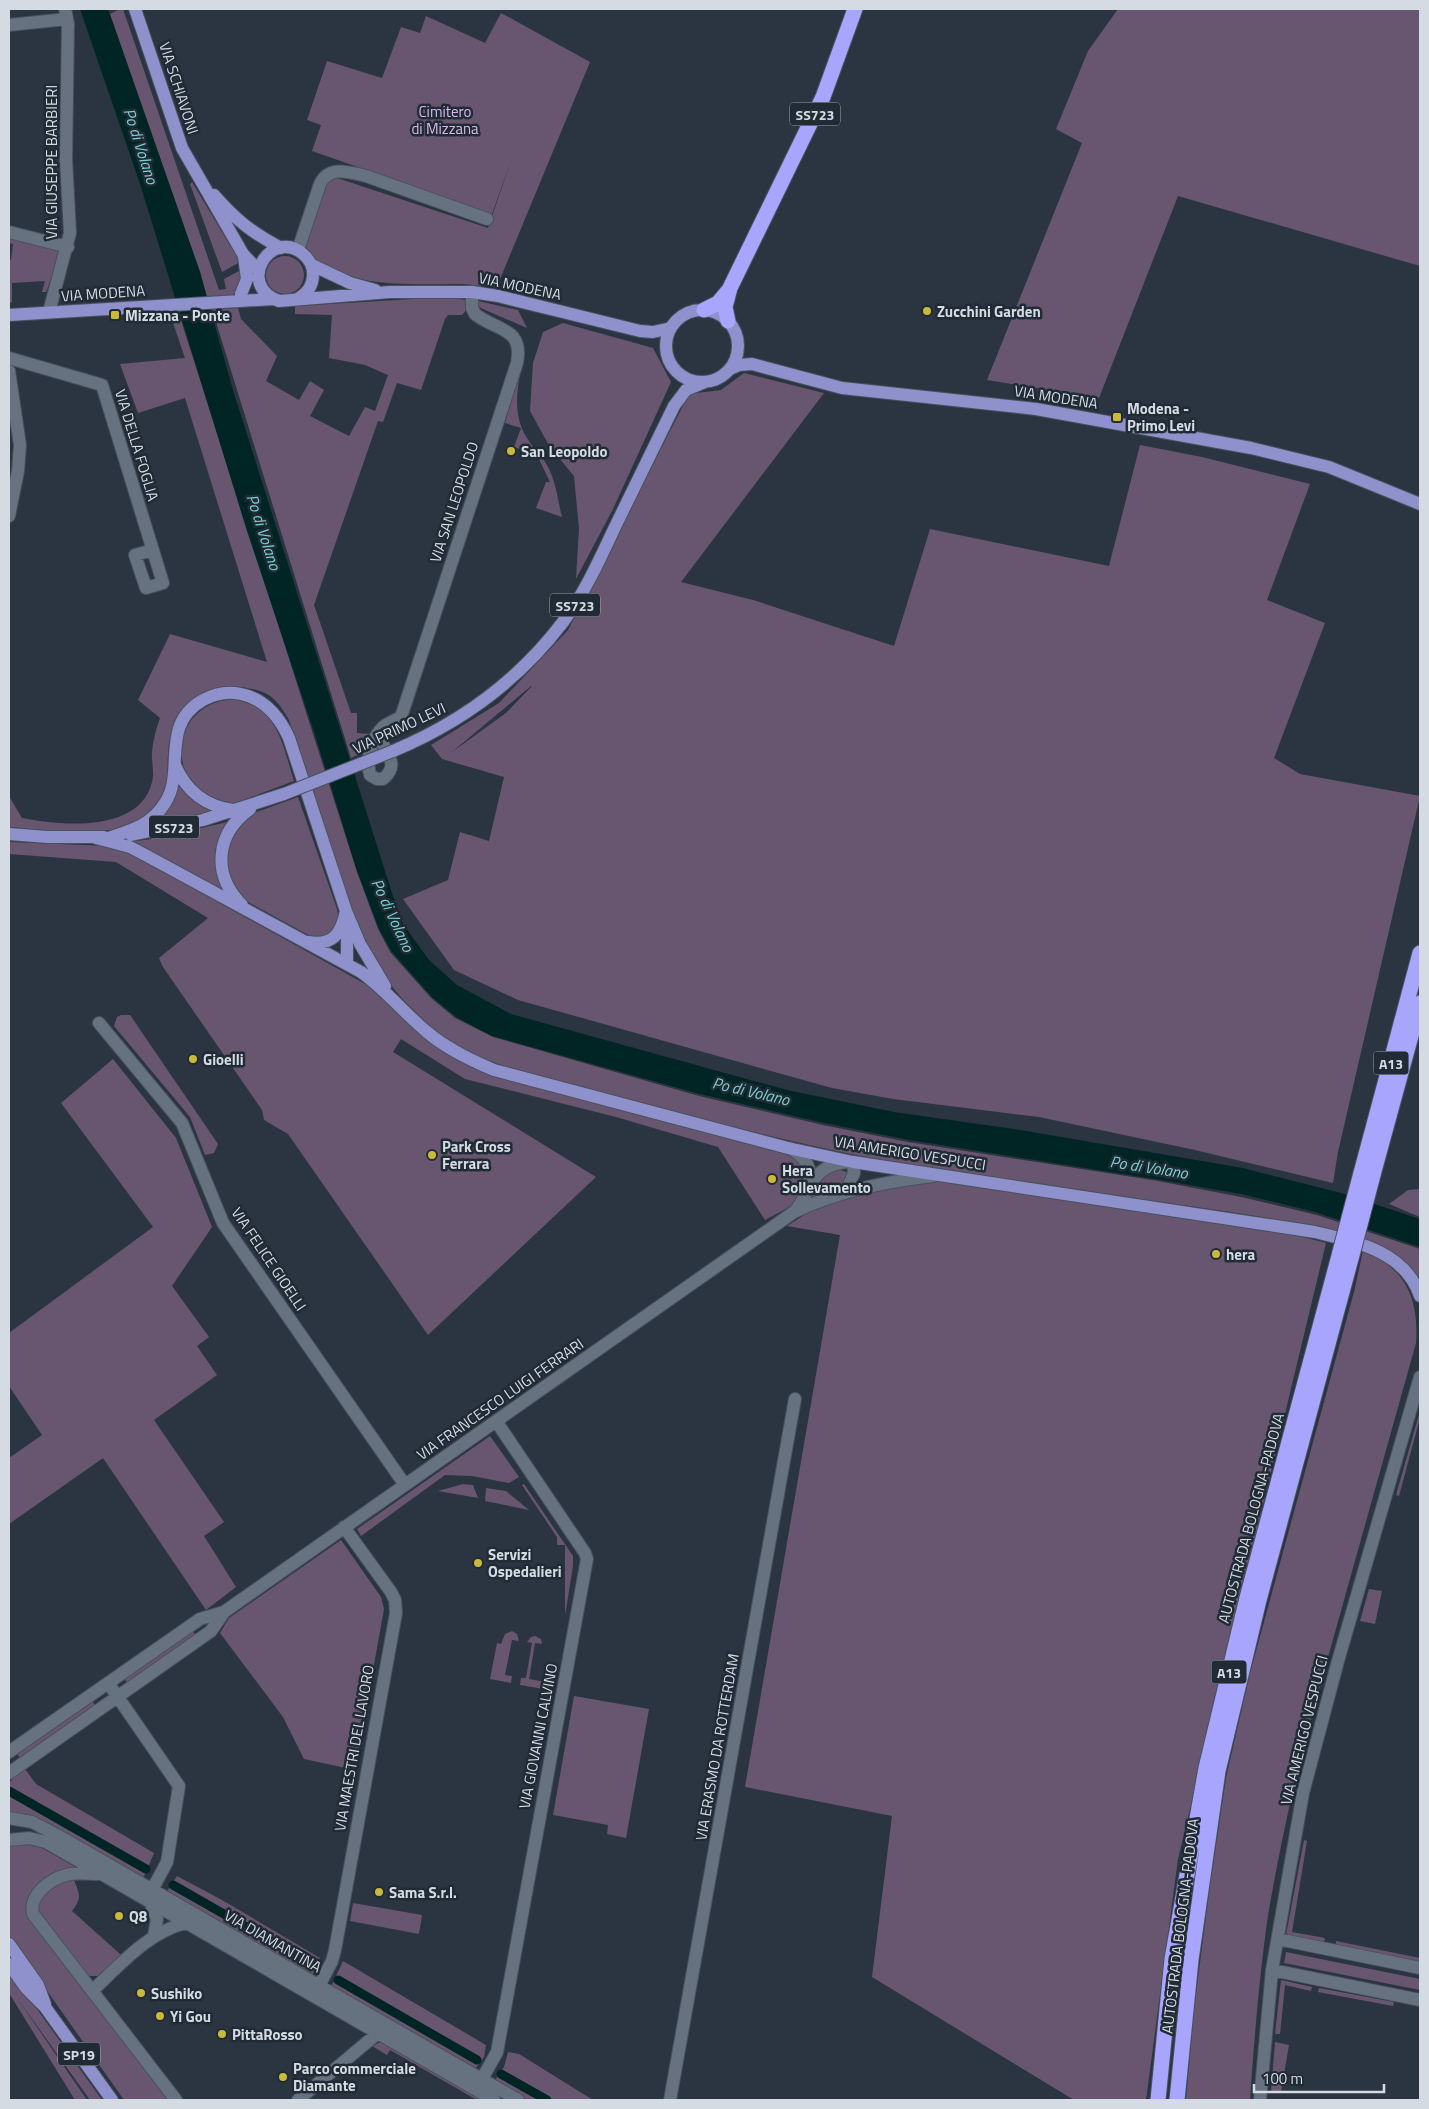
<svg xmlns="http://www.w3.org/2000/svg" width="1429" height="2109" font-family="'Titillium Web',sans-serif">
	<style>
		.green { fill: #685670; fill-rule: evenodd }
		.water { fill: #002524 }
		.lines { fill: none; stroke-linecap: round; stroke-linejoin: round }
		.canal { stroke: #002524; stroke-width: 9 }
		.minor-casing { stroke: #49515c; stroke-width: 14 }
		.major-casing { stroke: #49515c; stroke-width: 14 }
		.highway-casing { stroke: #49515c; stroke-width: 17 }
		.minor { stroke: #677280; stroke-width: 12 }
		.major { stroke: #8e91cc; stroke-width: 12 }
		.highway { stroke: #a8a5fe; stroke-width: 15 }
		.major-bridge-casing { stroke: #49515c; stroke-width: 14; stroke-linecap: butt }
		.highway-bridge-casing { stroke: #49515c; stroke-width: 17; stroke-linecap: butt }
		.major-bridge { stroke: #8e91cc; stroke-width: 12 }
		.highway-bridge { stroke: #a8a5fe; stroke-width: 15 }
		.poi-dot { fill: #cbba39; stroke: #212b36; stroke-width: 2 }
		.labels { text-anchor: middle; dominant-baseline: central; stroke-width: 5; stroke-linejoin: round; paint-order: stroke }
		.shield { fill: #212b36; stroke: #9ea6af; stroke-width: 1 }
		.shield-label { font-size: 14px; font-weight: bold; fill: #d4dbe3 }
		.street-label { font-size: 15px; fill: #d4dbe3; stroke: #212b36 }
		.park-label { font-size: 15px; fill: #dbb6ed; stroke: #212b36 }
		.poi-label { font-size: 15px; font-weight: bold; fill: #d4dbe3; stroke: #212b36; text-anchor: start }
		.water-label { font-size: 16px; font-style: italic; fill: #78d0cd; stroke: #212b36 }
	</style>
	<rect width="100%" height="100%" fill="#2b3541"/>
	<!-- green -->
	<path class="green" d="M120 9H123L219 290 226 289 224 279 243 269 237 293 230 296 207 298 200 272 110 14Z
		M1118 9H1420V266L1178 196 1099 398 987 380 1082 143 1056 129 1088 51Z
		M501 13 590 62 498 284C487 289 472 284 460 284 413 284 337 290 304 249L323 184 334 177 488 228 512 158 492 214 312 151 321 125 307 120 327 61 382 78 401 27 420 33 426 16 485 43Z
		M192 182 240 262 222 272 190 184Z
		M9 237 58 250 59 258 46 292H42L45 281 12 283V302L9 304V260H11L13 244 9 243Z
		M266 275a19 19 0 1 1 38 0a19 19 0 1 1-38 0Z
		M414 299H459L465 300C469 306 467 310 462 315H448L445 319 421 390 397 383 383 422 378 421 314 605 351 713H357V733L371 734 365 751 351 758 212 309 238 308 241 319 277 356 266 381 299 400 310 381 324 390 310 416 349 436 365 407 375 411 388 375 365 365 329 358 332 315 295 314V306Z
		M478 301 518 310 527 328 483 309 478 306Z
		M169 311H178L357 872 378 929 390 952 431 998 455 1018 493 1037 699 1096 823 1125 908 1142 1158 1181 1241 1197 1317 1215 1420 1249V1277L1418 1279C1405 1260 1389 1247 1367 1240 1306 1222 1244 1214 1182 1205 1101 1194 1020 1184 940 1171 796 1147 656 1107 515 1070L473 1055 436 1032 404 1001 385 978 351 916 289 720C282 708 274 695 260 691 214 677 179 695 169 743 166 761 171 797 155 809 148 815 136 825 127 828 119 830 108 830 100 830 70 832 39 830 9 827V796L22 818C61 826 140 833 152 782 155 772 151 761 152 752 153 740 156 729 160 718L138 700 170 634 267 662 185 398 138 413 120 364 185 358Z
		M563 323 653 348 671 382 613 509 576 579 579 529 574 476 550 447 530 411 533 363 543 332Z
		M523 359C518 385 511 413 527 438 533 449 544 457 549 469 556 483 558 501 562 517L536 508 546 482H550L537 455 514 447 521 428 505 423Z
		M744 373 824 393 681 582 753 600 894 646 930 529 1109 566 1140 445 1202 457 1310 484 1267 600 1325 623 1274 758 1300 774 1420 796 1338 1152 1333 1183 1195 1150 1039 1117 893 1099 832 1088 518 1000 454 970 403 899 448 880 460 832 489 841 504 777 442 759 431 745 499 703 568 630 689 394 721 390ZM532 686 506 713 452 752 531 686Z
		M232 699C278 706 282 743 294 781L235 803C172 808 157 707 232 699Z
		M177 775 217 810 151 825Z
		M298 797 337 909 339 919 331 935 312 937 250 903 240 896 229 881 226 849 230 835 254 813Z
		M227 822 218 847 227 893 127 842 160 838Z
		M9 842 108 846 137 857 367 985 412 1026 474 1069 787 1152 798 1159 805 1176 801 1195 791 1206 765 1220 718 1147 616 1117 465 1079 401 1039 393 1052 596 1177 428 1335 288 1134 264 1120 262 1110 163 967 159 958 208 918 116 862 9 854Z
		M121 1015H130L218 1144 214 1153 205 1155 190 1117 114 1026 117 1017Z
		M113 1059 176 1138 212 1227 172 1286 209 1337 197 1346 217 1375 154 1420 224 1522 204 1536 236 1587 206 1610 103 1458 9 1524V1458L42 1435 9 1386V1333L153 1227 61 1103Z
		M837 1169 847 1172 848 1175 844 1186 808 1201 822 1175Z
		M935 1180 1280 1231 1326 1243 1178 1859 1146 2100H1074L872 1977 892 1816 745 1787 840 1235 787 1226 812 1210 870 1189Z
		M1420 1189V1217L1389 1204 1408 1190Z
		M1363 1251C1406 1268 1419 1299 1416 1343L1302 1750C1289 1807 1276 1865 1267 1922 1259 1981 1254 2041 1250 2100H1186L1194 2009 1210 1885 1226 1778 1250 1673 1354 1292Z
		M1420 1411V1418L1399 1496 1396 1495Z
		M490 1436 519 1477 509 1483 472 1476 445 1475 361 1536 357 1529Z
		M463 1484 473 1485 478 1498 438 1491Z
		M524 1484 573 1556V1566L565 1616V1545H557V1537L522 1485Z
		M486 1488 506 1491 529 1510 485 1501Z
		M341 1540 381 1597 384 1609 355 1770 304 1759 283 1717 220 1633 229 1618Z
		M1369 1589 1382 1591 1375 1624 1360 1621Z
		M191 1629 198 1638 129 1686 123 1676Z
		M512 1631 517 1634 519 1641 512 1640 505 1675 512 1676 511 1683 490 1679 497 1643 501 1644 505 1634Z
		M535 1636 541 1639 542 1644 535 1643 529 1679 551 1683 550 1690 520 1685 521 1678H526L532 1643 527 1642 531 1637Z
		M574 1696 649 1709 626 1838 607 1834 608 1825 553 1815Z
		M90 1698 97 1708 22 1761 15 1751Z
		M25 1769 36 1784 154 1853 143 1879 33 1816 9 1813V1783L17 1774Z
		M1304 1840 1307 1841 1292 1932 1325 1938 1324 1942 1286 1935Z
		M22 1843 42 1848 77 1868 29 1905 170 2100H124L9 1937V1846Z
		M177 1876 222 1900 320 1958 312 1976 166 1893Z
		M64 1879 74 1880C80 1895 82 1898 72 1911L120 1954H123L98 1976H87L38 1915C36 1897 51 1889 64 1879Z
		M353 1903 422 1915 419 1934 350 1921Z
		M1336 1941 1420 1958V1962L1336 1945Z
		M1286 1952 1420 1979V1990L1284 1963Z
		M343 1961 486 2045 484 2057 475 2069 331 1987Z
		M9 1970 102 2100H90L17 1998 87 2100H75L9 1993Z
		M1281 1980 1312 1987 1311 1991 1285 1985 1280 2034H1275Z
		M1319 1988 1394 2002 1393 2006 1318 1992Z
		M381 2042 486 2100H477L390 2050 387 2055 372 2046Z
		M1275 2042 1289 2045 1281 2092H1271Z
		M508 2052 519 2054 593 2100H528L495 2080 504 2067Z"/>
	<!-- water -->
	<path class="water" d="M80 9H108L200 272 233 390 392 893 403 924 429 960 457 985 511 1014 787 1090 894 1112 1014 1129 1243 1168 1341 1193 1420 1219V1247L1315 1212 1241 1194 1161 1180 909 1140 815 1121 700 1094 492 1036 456 1017 432 997 392 952 379 929 357 871 316 738 247 531 140 184Z"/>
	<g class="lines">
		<!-- canal -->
		<path class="canal" d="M9 1791 146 1869
			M173 1885 315 1966
			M338 1980 477 2060
			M501 2074 547 2100"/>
		<!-- minor casing -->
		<g class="minor-casing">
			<path id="minor" d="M9 25 67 19
				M9 232 68 247
				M298 250 320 184C329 165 349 172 366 176L487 219
				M49 312 70 233 66 159 68 24 65 9
				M9 358 102 385 163 583 146 588 135 555 153 550
				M9 371 20 445 18 471 9 516
				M380 733C381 752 403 762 383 779H377L370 775C366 758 371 739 383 727 388 723 396 720 401 717L517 363C524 327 496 331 475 314L472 308V292
				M99 1023 182 1123 223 1223 405 1485
				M789 1148C819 1164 813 1187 796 1210
				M810 1186C819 1168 834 1162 853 1162L854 1173 846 1192
				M113 1690 179 1786 167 1862 152 1890
				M9 1752 200 1619 224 1612 794 1212C838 1191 885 1182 933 1176
				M9 1773 211 1631 224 1612
				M9 1818 32 1822 57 1835 518 2100
				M9 1840 29 1838 46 1842 494 2100
				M98 1874C88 1874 76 1872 66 1875 50 1879 28 1896 33 1914L176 2100
				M150 1902 157 1919 154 1936
				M1278 1939 1420 1968
				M1272 1970 1420 2000
				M319 1986 332 1961 335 1950 396 1613 395 1600 391 1592 344 1527
				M92 1991C120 1965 148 1932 186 1923
				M482 2079 497 2052 587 1559 585 1553 496 1421
				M298 2100 378 2033
				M670 2100 795 1399
				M1260 2100 1272 1970 1303 1793 1338 1661 1420 1377"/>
		</g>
		<!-- major casing -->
		<g class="major-casing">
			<path id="major" d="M135 9 182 148 243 254 259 271
				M214 195C236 220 251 232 281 248
				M312 265 350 283 375 290
				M241 294 247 279 244 257
				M297 299C307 294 313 286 313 274 313 267 309 259 303 254 271 227 235 285 279 301L390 292H472L498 296 640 331 653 332 671 328
				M666 346a36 36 0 1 1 72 0a36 36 0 1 1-72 0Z
				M9 315 274 299
				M730 369 739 365 752 364 842 388 1036 409 1251 448 1329 467 1420 504
				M393 751C460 723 519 680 563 622 584 594 599 561 614 529 634 488 654 447 674 406L686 390 705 382
				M175 765C186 791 205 806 233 810
				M9 834 47 837H104
				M131 835 203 820 284 794
				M111 837C133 830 152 824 165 803 186 771 159 725 203 700 214 694 228 691 241 694 265 699 279 716 289 738L346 911 360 944 385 986
				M96 838 130 847 149 857 361 972C385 989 404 1013 427 1032 447 1049 470 1060 494 1070L788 1148 853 1162 1315 1232C1356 1242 1405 1251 1420 1296
				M242 905C212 875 215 834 250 809
				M308 942C333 946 341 934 346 911
				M347 964V921
				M9 1944 38 1985 45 2004
				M9 1964 26 1988 45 2007 112 2100"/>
		</g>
		<!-- highway casing -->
		<g class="highway-casing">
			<path id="highway" d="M704 310 718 303 728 291
				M728 321 725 307 730 288 823 97 855 9
				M1361 1173 1420 953
				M1373 1175 1420 1003
				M1158 2100 1172 1959 1206 1768 1247 1598 1340 1252
				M1177 2100 1191 1960 1218 1771 1259 1600 1352 1255"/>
		</g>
		<!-- minor -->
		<use href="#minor" class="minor"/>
		<!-- major -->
		<use href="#major" class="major"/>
		<!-- highway -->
		<use href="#highway" class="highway"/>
		<!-- major-bridge casing -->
		<g class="major-bridge-casing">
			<path id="major-bridge" d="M284 794 393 751"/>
		</g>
		<!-- highway-bridge casing -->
		<g class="highway-bridge-casing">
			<path id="highway-bridge" d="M1340 1252 1361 1173
				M1352 1255 1373 1175"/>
		</g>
		<!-- major-bridge -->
		<use href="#major-bridge" class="major-bridge"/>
		<!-- highway-bridge -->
		<use href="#highway-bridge" class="highway-bridge"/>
	</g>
	<!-- markers -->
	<g class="poi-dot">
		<circle cx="927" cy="311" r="5"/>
		<rect x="110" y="310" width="10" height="10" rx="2.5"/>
		<rect x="1112" y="412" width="10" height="10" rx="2.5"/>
		<circle cx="511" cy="451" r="5"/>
		<circle cx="193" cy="1059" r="5"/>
		<circle cx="432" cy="1155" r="5"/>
		<circle cx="772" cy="1179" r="5"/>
		<circle cx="1216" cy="1254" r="5"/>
		<circle cx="478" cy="1563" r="5"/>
		<circle cx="379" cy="1892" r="5"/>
		<circle cx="119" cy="1916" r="5"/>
		<circle cx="141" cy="1993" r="5"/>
		<circle cx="160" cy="2016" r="5"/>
		<circle cx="222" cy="2034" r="5"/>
		<circle cx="283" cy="2077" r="5"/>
	</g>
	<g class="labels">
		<!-- shield labels -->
		<g class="shield">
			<rect x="790" y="102.5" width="50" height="23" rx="4"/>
			<rect x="550" y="593.5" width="50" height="23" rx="4"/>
			<rect x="149" y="815.5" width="50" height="23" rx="4"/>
			<rect x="1373.5" y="1051.5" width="35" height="23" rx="4"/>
			<rect x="1211.5" y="1660.5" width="35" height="23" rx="4"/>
			<rect x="58" y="2042.5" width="42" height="23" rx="4"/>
		</g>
		<g class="shield-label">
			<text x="815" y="114">SS723</text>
			<text x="575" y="605">SS723</text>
			<text x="174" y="827">SS723</text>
			<text x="1391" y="1063">A13</text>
			<text x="1229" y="1672">A13</text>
			<text x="79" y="2054">SP19</text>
		</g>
		<!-- street labels -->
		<g class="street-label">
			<text transform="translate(179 88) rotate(72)">VIA SCHIAVONI</text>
			<text transform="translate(51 162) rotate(-90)">VIA GIUSEPPE BARBIERI</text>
			<text transform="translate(520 286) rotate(12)">VIA MODENA</text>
			<text transform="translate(103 293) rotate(-4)">VIA MODENA</text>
			<text transform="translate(1056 397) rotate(9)">VIA MODENA</text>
			<text transform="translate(137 445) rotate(73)">VIA DELLA FOGLIA</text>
			<text transform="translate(454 502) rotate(-72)">VIA SAN LEOPOLDO</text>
			<text transform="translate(399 728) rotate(-25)">VIA PRIMO LEVI</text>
			<text transform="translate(910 1153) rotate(9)">VIA AMERIGO VESPUCCI</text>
			<text transform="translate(269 1259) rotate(56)">VIA FELICE GIOELLI</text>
			<text transform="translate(500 1399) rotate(-35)">VIA FRANCESCO LUIGI FERRARI</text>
			<text transform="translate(1251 1518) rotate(-75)">AUTOSTRADA BOLOGNA-PADOVA</text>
			<text transform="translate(1304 1730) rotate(-76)">VIA AMERIGO VESPUCCI</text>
			<text transform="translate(538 1736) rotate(-79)">VIA GIOVANNI CALVINO</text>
			<text transform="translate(717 1747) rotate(-80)">VIA ERASMO DA ROTTERDAM</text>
			<text transform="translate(354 1748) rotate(-80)">VIA MAESTRI DEL LAVORO</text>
			<text transform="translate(1180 1926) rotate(-83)">AUTOSTRADA BOLOGNA-PADOVA</text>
			<text transform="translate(273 1941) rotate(30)">VIA DIAMANTINA</text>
		</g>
		<!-- park labels -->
		<g class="park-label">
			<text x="445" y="111">Cimitero<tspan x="445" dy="17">di Mizzana</tspan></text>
		</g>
		<!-- poi labels -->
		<g class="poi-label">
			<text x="937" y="311">Zucchini Garden</text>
			<text x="125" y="315">Mizzana - Ponte</text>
			<text x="1127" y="408">Modena -<tspan x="1127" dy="17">Primo Levi</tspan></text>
			<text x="521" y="451">San Leopoldo</text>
			<text x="203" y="1059">Gioelli</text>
			<text x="442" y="1146">Park Cross<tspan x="442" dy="17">Ferrara</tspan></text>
			<text x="782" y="1170">Hera<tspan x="782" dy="17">Sollevamento</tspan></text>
			<text x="1226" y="1254">hera</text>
			<text x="488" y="1554">Servizi<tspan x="488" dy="17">Ospedalieri</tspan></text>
			<text x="389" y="1892">Sama S.r.l.</text>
			<text x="129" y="1916">Q8</text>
			<text x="151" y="1993">Sushiko</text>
			<text x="170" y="2016">Yi Gou</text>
			<text x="232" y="2034">PittaRosso</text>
			<text x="293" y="2068">Parco commerciale<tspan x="293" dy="17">Diamante</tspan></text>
		</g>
		<!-- water labels -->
		<g class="water-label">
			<text transform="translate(141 146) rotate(72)">Po di Volano</text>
			<text transform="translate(264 532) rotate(72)">Po di Volano</text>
			<text transform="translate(393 915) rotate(65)">Po di Volano</text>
			<text transform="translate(751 1091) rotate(13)">Po di Volano</text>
			<text transform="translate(1149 1167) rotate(9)">Po di Volano</text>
		</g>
	</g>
	<!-- border -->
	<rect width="1429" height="2109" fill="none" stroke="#d4dbe3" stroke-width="20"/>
	<!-- scale -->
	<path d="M1254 2084v8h130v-8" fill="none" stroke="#d4dbe3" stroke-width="2.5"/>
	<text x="1262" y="2084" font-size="15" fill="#d4dbe3" stroke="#212b36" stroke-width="4" paint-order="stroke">100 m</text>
</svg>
